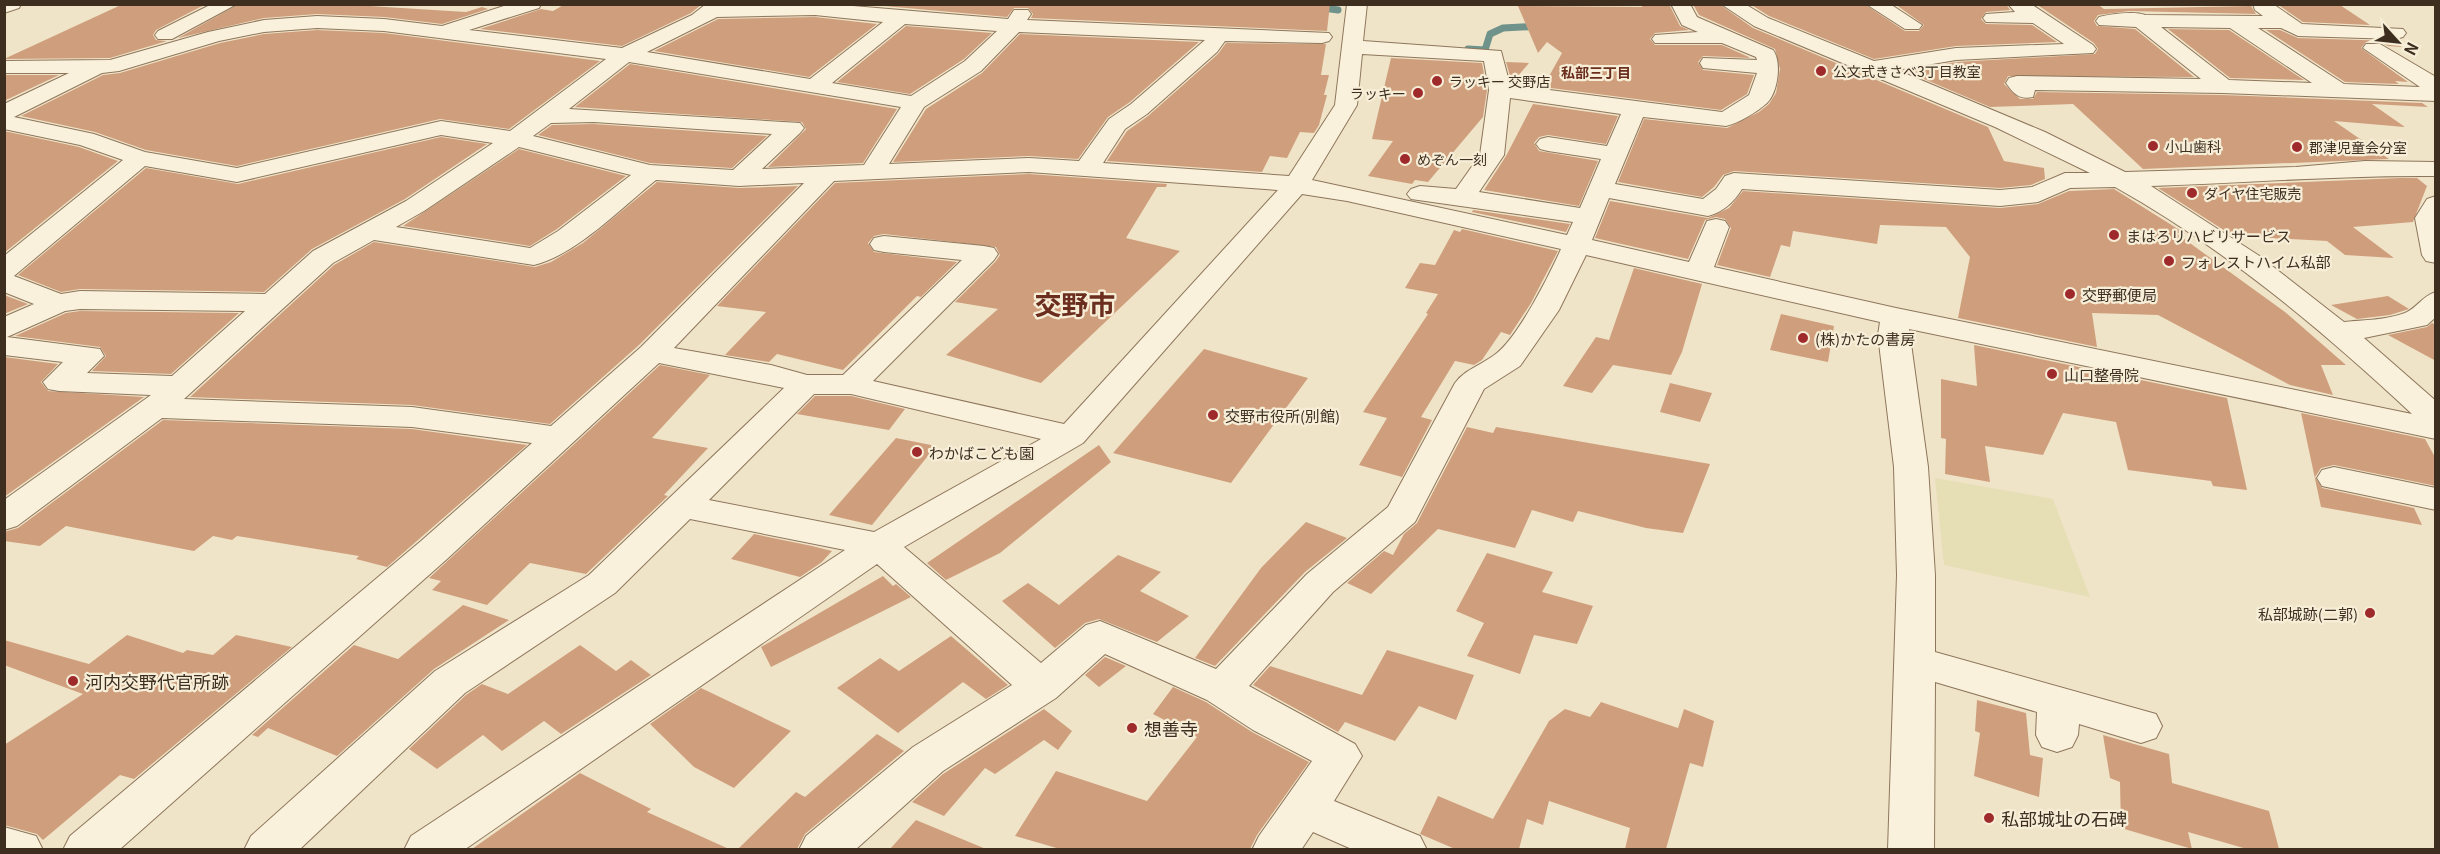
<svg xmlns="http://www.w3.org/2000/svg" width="2440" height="854" font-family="Georgia,'Noto Sans JP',serif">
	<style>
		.farmland { fill: #e6deb5 }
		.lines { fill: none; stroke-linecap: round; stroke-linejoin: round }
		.stream { stroke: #6f938a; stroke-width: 7 }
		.building { fill: #cf9f7d }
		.minor-casing { stroke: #8d765c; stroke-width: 2 }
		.minor { fill: #faf1dc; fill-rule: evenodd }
		.poi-dot { fill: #9e2a2b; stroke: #f7eed8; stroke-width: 2 }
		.labels { text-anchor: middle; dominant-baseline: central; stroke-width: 4.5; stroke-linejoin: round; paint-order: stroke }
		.far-poi-label { font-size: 14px; fill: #3d2e20; stroke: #f7eed8; text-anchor: start }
		.far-neighbourhood-label { font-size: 14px; font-weight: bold; fill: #6b2e1e; stroke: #f7eed8 }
		.poi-label { font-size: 15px; fill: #3d2e20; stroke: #f7eed8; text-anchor: start }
		.near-poi-label { font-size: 18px; fill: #3d2e20; stroke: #f7eed8; text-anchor: start }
		.town-label { font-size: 27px; font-weight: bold; fill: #6b2e1e; stroke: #f7eed8 }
	</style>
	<rect width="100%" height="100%" fill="#f0e4c8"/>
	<!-- farmland -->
	<path class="farmland" d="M1935 478 2053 499 2090 597 1944 565Z"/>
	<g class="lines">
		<!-- stream -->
		<path class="stream" d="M1316 7 1338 10
			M1468 49 1485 50 1490 34 1503 28 1541 26"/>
	</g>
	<!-- building -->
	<path class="building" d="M123 4H206L156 30 153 35 156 40 167 41 110 58 4 59Z
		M239 4H338L466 12 482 7 488 9 442 24 384 17 317 14 264 18 178 38Z
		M565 4H702L691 13 622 46 480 29 541 9 553 11Z
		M862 4H1330L1327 31 1031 18 1033 14 1028 8H1014L1007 17Z
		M1642 4H1669L1680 26 1689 30 1655 33 1650 39 1655 45H1722L1751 58 1703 56 1698 62 1703 70 1754 75 1747 94 1721 110 1543 87 1562 53 1547 42 1538 53 1518 6 1642 7Z
		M1693 4H1719L1753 28 1988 127 2004 161 2044 168 2045 179 2031 185 2000 188 1734 171 1723 175 1714 187 1702 197 1618 182 1644 119 1727 128 1759 112 1769 104 1776 93 1780 69 1775 49 1699 15Z
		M1750 4H1864L1905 31H1919L1924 25 1895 4H2006L2010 10 1986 12 1981 19 1986 24 2032 25 2057 42 1956 46 1874 59 1769 16Z
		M2036 4H2097L2104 9 2251 6 2256 14 2129 11 2098 15 2094 21 2097 26 2135 29 2194 77 2008 76 2004 84 2020 99H2033L2037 92 2223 95 2422 103 2428 107 2372 104 2405 127 2334 121 2389 159 2143 169 2073 104 1990 107 1905 71 1956 62 2095 54 2098 49 2094 43Z
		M2340 5 2370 25 2303 22 2280 6Z
		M815 17 877 24 809 77 654 51 718 19Z
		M906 26 992 33 964 59 910 94 837 82Z
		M2168 29 2229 30 2304 80 2230 78Z
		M317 30 384 33 600 61 509 129 440 119 237 166 146 150 95 132 21 116 103 75 120 73 220 43 264 34Z
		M2266 30H2280L2298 38 2393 41 2402 47 2388 46 2380 42H2366L2361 48 2408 82 2395 81 2399 84 2345 82Z
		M1020 34 1199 42 1130 102 1108 117 1078 159 1029 156 893 162 926 109 982 73Z
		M1226 43 1326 44 1321 75H1329L1324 95H1327L1319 125 1314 133 1300 132 1287 158 1270 156 1262 172 1107 161 1127 131 1148 116 1218 54Z
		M1391 58 1482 63 1487 90 1483 117 1428 182 1415 180 1412 184 1368 176 1393 141 1372 139Z
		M1506 62 1529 63 1512 83Z
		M630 64 897 109 863 163 768 167 806 129 802 122 575 107Z
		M4 75H59L4 101Z
		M1533 104 1618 116 1606 144 1548 135 1539 137 1534 143 1539 151 1598 161 1579 206 1484 190 1506 156Z
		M594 124 767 136 732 168 650 163 538 135 552 125Z
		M4 131 79 147 118 161 4 253Z
		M441 137 487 144 405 199 312 249 264 292 80 289 61 292 18 275 146 168 238 184Z
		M519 149 626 176 557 229 530 246 403 226Z
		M1029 174 1167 184 1166 187H1157L1126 238 1180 251 1041 383 946 355 998 309 955 302 996 261 1000 255 996 247 884 234 874 236 868 243 874 252 957 262 921 297 917 296 843 370 777 354 769 362 725 355 766 312 717 306 835 183Z
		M2400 178H2417L2427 186 2413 222 2353 227 2394 258 2345 255 2327 241 2233 236 2158 188Z
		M657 182 739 188 798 186 639 345 550 424 412 405 190 397 334 265 374 242 535 267 551 262 583 243Z
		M2114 189 2186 234 2176 233 2285 312 2346 365H2321L2333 395 2290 385 2158 315 2092 313 2097 347 1958 318 1970 257 1946 227 1880 225 1877 244 1793 231 1790 247 1781 245 1770 277 1717 265 1731 228 1725 219 1716 217 1705 220 1688 259 1595 238 1610 201 1708 218 1729 208 1743 191 2000 208 2038 204 2069 191Z
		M1473 210 1570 224 1566 232 1472 212Z
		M1462 229 1558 251 1531 303 1510 335 1501 332 1482 360 1474 365 1455 361 1421 417 1432 420 1402 477 1359 465 1387 418 1363 412 1428 314 1426 313 1438 294 1405 288 1420 263 1435 265 1454 230 1460 232Z
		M1634 268 1702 284 1682 352 1671 375 1613 365 1592 393 1563 386 1596 337 1609 340Z
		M4 295 28 304 4 314Z
		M2388 296 2409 309 2390 315 2357 319 2331 305Z
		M80 311 239 313 171 374 92 371 106 356 100 347 15 336 66 313Z
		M1781 314 1834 326 1828 362 1770 350Z
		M2432 323 2436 325V361L2388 335 2427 327Z
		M1974 345 2227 398 2247 490 2213 486 2211 481 2128 470 2116 422 2063 413 2043 455 1985 446 1990 482 1945 474 1946 439 1941 438V379L1977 386Z
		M1204 349 1308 378 1231 483 1113 453Z
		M4 357 58 364 41 382 48 391 144 397 4 497Z
		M660 365 710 375 652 438 708 448 664 495 668 496 586 574 530 563 487 605 432 590 441 581 429 578Z
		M1670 383 1712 393 1700 422 1660 412Z
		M815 396H851L905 409 889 430 797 414Z
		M2301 413 2425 439 2436 459V486L2334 465 2321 468 2315 477 2322 488 2414 508 2422 525 2321 507Z
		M163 420 412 429 527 445 387 567 356 559 359 556 237 536 232 540 213 536 194 551 66 526 40 546 4 541V532L18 528Z
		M1467 427 1493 433 1496 427 1710 464 1683 533 1646 528 1578 511 1573 522 1532 510 1515 548 1438 529 1371 594 1347 583 1384 551 1393 555 1404 534 1417 523Z
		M896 438 936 446 872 525 829 515Z
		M1099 445 1111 462 1000 553 946 580 927 563Z
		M1306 522 1347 538 1305 572 1215 666 1195 658 1261 568Z
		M754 534 812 546 832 551 822 562 800 577 731 559Z
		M1487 553 1553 572 1542 592 1593 606 1577 644 1534 635 1520 674 1467 656 1484 623 1456 611Z
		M1118 555 1161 572 1140 591 1189 616 1157 642 1099 619 1085 623 1055 648 1002 601 1028 583 1059 605Z
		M883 576 893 586 896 584 911 597 771 667 761 647Z
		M463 605 509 620 434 669 337 756 268 728 258 737 252 735 354 645 398 659Z
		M127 635 183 653 187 650 213 655 236 635 292 647 134 779 120 775 43 840 37 834 4 825V745L83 694 4 665V640L89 664Z
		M951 636 1008 685 986 699 963 682 898 733 837 688 880 658 899 671Z
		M580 645 616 671 631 660 651 675 561 734 544 721 502 751 483 735 437 769 409 749 466 695 482 684 508 694Z
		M1387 650 1474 675 1456 720 1419 706 1395 741 1345 722 1338 732 1253 685 1270 666 1362 695Z
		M1105 657 1126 666 1099 687 1085 675Z
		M1173 687 1206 702 1252 732 1309 762 1257 835 1250 849H1060L1015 836 1056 771 1147 801 1197 737 1153 714Z
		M701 688 791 731 734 788 694 767 650 724Z
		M1977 700 2026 713 2030 755 2043 758 2039 797 1974 776 1980 733 1975 731Z
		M1601 702 1678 728 1684 709 1714 721 1703 767 1690 763 1666 849H1625L1630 828 1549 801 1543 825 1527 819 1519 849H1455L1420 834 1438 796 1493 819 1549 721 1565 709 1590 717Z
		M1044 709 1072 731 1058 750 1044 740 995 774 985 768 944 816 912 802 943 774Z
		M877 734 904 751 805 834 797 849H738L796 792 805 797Z
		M2103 735 2169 754 2172 783 2269 811 2279 849H2247L2188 832 2192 849 2121 828 2120 782 2110 778Z
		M580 773 651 809 647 812 729 849H472Z
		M916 820 986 849H890Z"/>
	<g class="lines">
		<!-- minor casing -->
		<g class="minor-casing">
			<path id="minor" d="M4 4H21L19 8 4 13Z
				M212 4H237L172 39H158L155 35 158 31Z
				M510 4H541L539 8 469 30 622 48 692 15 706 4H829L1008 19 1014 10H1028L1031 14 1027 20 1329 33 1332 37 1329 41 1322 43 1225 41 1217 52 1147 114 1125 129 1103 163 1289 176 1335 105 1347 4H1367L1363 41 1501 51 1510 85 1722 112 1749 95 1757 73 1703 68 1700 63 1703 58 1757 60 1756 57 1722 43H1655L1652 39 1655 35 1698 32 1682 25 1671 4H1690L1697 17 1773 50C1782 62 1778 92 1767 103 1757 112 1739 123 1726 126L1643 117 1615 184 1703 199 1716 189 1725 176 1734 173 2000 190 2032 187 2065 173H2090L1995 127 1754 26 1721 4H1745L1768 18 1874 61 1956 48 2064 44 2033 23 1986 22 1983 18 1986 14 2015 12 2008 4H2031L2093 45 2096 49 2093 53 1956 60 1897 70 2045 132 2125 172 2296 167 2365 161 2436 162V176C2341 175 2246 183 2151 186L2258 255 2344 322C2364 320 2386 320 2405 313 2417 308 2422 296 2436 292V317L2427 325 2364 338 2436 401V439L1909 329 1928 467 1935 575V652L2156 714 2162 726 2156 738 2141 743 2079 724 2078 735 2072 747 2057 752 2042 747 2036 735 2037 712 1935 682 1934 850H1888L1897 575 1894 467 1878 335 1880 322 1586 255 1559 310 1520 366 1484 389 1415 522 1333 592 1249 686 1355 744 1362 756 1334 801 1420 836 1427 850H1354L1313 832 1301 850H1252L1259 836 1312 761 1253 730 1207 700 1105 654 1056 698 943 771 855 850H799L806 836 913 747 1012 685 877 564 464 850H404L411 836 845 550 690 519 615 593 465 693 299 850H244L251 836 435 671 589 575 784 388 659 363 447 559 119 850H63L70 836 421 541 532 443 412 427 162 418 17 526 4 530V500L151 395 59 391 48 389 43 382 63 362 4 355V317L34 304 4 292V256L123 160 80 145 4 129V104L69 73H4V61L110 60 208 32 264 20 317 16 384 19 442 26ZM815 15 883 22 810 79 647 52 717 17ZM905 24 997 31 965 61 911 96 832 83ZM317 28 384 31 606 59 510 131 441 121 237 168 145 152 94 134 14 117 102 73 119 71 219 41 264 32ZM1019 32 1205 40 1131 104 1109 119 1079 161 1029 158 889 164 924 107 981 71ZM1362 54 1484 61 1489 90 1480 155 1456 189 1420 186 1411 189 1407 194 1411 199 1573 222 1567 235 1312 180 1357 105ZM629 62 901 107 864 165 762 169 800 133 804 128 800 123 569 109ZM1510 98 1621 114 1607 146 1548 137 1540 139 1536 144 1540 149 1548 151 1601 159 1580 208 1479 192 1504 155ZM594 122 772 134 733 170 650 165 533 136 551 123ZM441 135 493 143 406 201 313 251 265 294 80 291 61 294 14 276 145 166 237 182ZM519 147 631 175 558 231 530 248 396 227 424 211ZM1029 172 1278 190 1064 424 873 381 994 260 998 254 994 248 984 246 884 236 874 238 870 244 874 250 884 252 962 260 843 375H807L771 365 674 348 834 181ZM656 180 739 186 804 183 641 347 551 426 412 407 184 399 333 263 374 240 534 265C576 255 622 207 656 180ZM2115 187C2224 248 2321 329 2412 414L1896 308 1714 267 1729 227 1725 221 1716 219 1707 221 1689 262 1592 240 1609 198 1708 216C1723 212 1734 202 1742 189L2000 206 2038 202 2070 188ZM1302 194 1347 201 1561 249C1549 276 1519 335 1497 353 1484 364 1465 369 1455 383L1388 507 1307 574 1216 669 1100 621 1086 625 1041 663 904 547 1083 443ZM80 309 245 311 172 376 87 373 104 356 100 349 7 337 65 311ZM814 394H851L1041 439 874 532 709 500Z
				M1866 4H1890L1922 25 1919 29H1905Z
				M2253 4H2273L2302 24 2403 29 2406 33 2403 37 2396 39 2298 36 2281 28H2258L2344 84 2420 87 2363 48 2366 44H2380L2436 77V101L2223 93 2035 90 2033 97C2019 100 2014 94 2006 83L2009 78 2017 76 2201 79 2136 27 2099 25 2096 21 2099 17C2110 14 2135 11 2145 15L2263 16 2255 10ZM2161 27 2230 28 2312 83 2229 80Z
				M2436 196V263L2426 261 2422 255 2415 218 2427 199Z
				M2334 467 2436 488V510L2322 486 2317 478 2322 470Z
				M4 827 36 836 43 850H4Z"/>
		</g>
		<!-- minor -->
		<use href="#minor" class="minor"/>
	</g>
	<!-- markers -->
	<g class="poi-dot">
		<circle cx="1821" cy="71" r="6"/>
		<circle cx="1437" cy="81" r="6"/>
		<circle cx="1418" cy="93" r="6"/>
		<circle cx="2153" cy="146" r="6"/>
		<circle cx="2297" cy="147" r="6"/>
		<circle cx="1405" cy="159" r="6"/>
		<circle cx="2192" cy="193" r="6"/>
		<circle cx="2114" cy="235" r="6"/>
		<circle cx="2169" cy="261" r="6"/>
		<circle cx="2070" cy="294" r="6"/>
		<circle cx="1803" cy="338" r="6"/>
		<circle cx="2052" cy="374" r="6"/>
		<circle cx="1213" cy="415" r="6"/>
		<circle cx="917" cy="452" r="6"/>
		<circle cx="2370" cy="613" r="6"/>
		<circle cx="73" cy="681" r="6"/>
		<circle cx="1132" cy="728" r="6"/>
		<circle cx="1989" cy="818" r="6"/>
	</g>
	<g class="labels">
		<!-- far-poi labels -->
		<g class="far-poi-label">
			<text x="1833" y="71">公文式きさべ3丁目教室</text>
			<text x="1449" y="81">ラッキー 交野店</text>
			<text x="1406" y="93" text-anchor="end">ラッキー</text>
			<text x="2165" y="146">小山歯科</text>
			<text x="2309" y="147">郡津児童会分室</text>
			<text x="1417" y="159">めぞん一刻</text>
			<text x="2204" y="193">ダイヤ住宅販売</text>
		</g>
		<!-- far-neighbourhood labels -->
		<g class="far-neighbourhood-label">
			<text x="1596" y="72">私部三丁目</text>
		</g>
		<!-- poi labels -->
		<g class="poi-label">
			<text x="2126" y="235">まはろリハビリサービス</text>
			<text x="2181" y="261">フォレストハイム私部</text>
			<text x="2082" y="294">交野郵便局</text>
			<text x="1815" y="338">(株)かたの書房</text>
			<text x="2064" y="374">山口整骨院</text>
			<text x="1225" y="415">交野市役所(別館)</text>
			<text x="929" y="452">わかばこども園</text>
			<text x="2358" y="613" text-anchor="end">私部城跡(二郭)</text>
		</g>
		<!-- near-poi labels -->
		<g class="near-poi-label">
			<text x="85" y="681">河内交野代官所跡</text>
			<text x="1144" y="728">想善寺</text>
			<text x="2001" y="818">私部城址の石碑</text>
		</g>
		<!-- town labels -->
		<g class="town-label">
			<text x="1075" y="303">交野市</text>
		</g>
	</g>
	<!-- border -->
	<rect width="2440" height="854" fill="none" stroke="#3d2e20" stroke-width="12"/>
	<!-- north arrow -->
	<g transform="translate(2398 42) rotate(117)" stroke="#f7eed8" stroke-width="4.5" paint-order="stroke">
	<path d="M0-4.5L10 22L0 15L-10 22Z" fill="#3d2e20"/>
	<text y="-9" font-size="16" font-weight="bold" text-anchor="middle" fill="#3d2e20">N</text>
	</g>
</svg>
